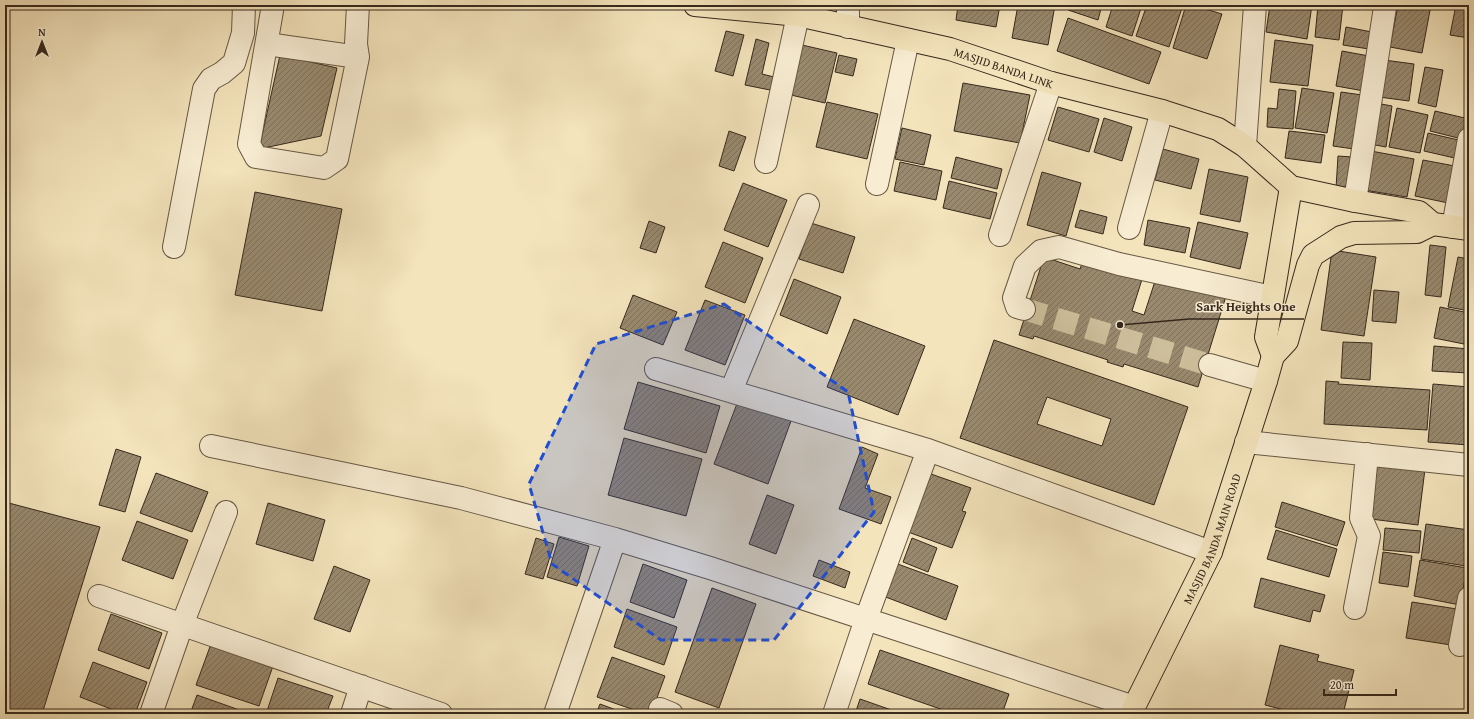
<svg xmlns="http://www.w3.org/2000/svg" width="1474" height="719" font-family="'Gentium Book Plus',serif">
	<style>
		.building { fill: url(#building-hatch); stroke: #36291c; fill-rule: evenodd }
		.lines { fill: none; stroke-linecap: round; stroke-linejoin: round }
		.minor-tunnel { stroke: #cebf9c; stroke-width: 22; stroke-dasharray: 22 11; stroke-linecap: butt }
		.minor-casing { stroke: #665844; stroke-width: 24 }
		.major-casing { stroke: #36291c; stroke-width: 24 }
		.minor { stroke: #f8edd3; stroke-width: 22 }
		.major { stroke: #f4e4bc; stroke-width: 22 }
		.marked { fill: #1d4ed8; fill-opacity: 0.2; stroke: #1d4ed8; stroke-width: 3; stroke-dasharray: 8 5; stroke-linejoin: round }
		.labels { text-anchor: middle; dominant-baseline: central; stroke-width: 3; stroke-linejoin: round; paint-order: stroke }
		.street-label { font-size: 12px; fill: #36291c; stroke: #f8edd3 }
		.leader { fill: none; stroke: #36291c; stroke-width: 1.5 }
		.callout-dot { fill: #36291c; stroke: #f8edd3; stroke-width: 1.5 }
		.callout-label { font-size: 13px; text-anchor: middle; font-weight: bold; fill: #36291c; stroke: #f8edd3; stroke-width: 3; stroke-linejoin: round; paint-order: stroke }
	</style>
	<defs>
		<pattern id="building-hatch" width="6" height="6" patternUnits="userSpaceOnUse"><rect width="6" height="6" fill="#998a6f"/><path d="M-1 1l2-2M0 6l6-6M5 7l2-2" fill="none" stroke="#7e715a"/></pattern>
	</defs>
	<rect width="100%" height="100%" fill="#f4e4bc"/>
	<filter id="stains"><feTurbulence type="fractalNoise" baseFrequency=".005" numOctaves="4"/><feColorMatrix values="0 0 0 0 .2 0 0 0 0 .09 0 0 0 0 .02 0 0 0 .5 -.17"/></filter>
	<radialGradient id="worn" r=".72"><stop offset=".6" stop-color="#630" stop-opacity="0"/><stop offset="1" stop-color="#630" stop-opacity=".3"/></radialGradient>
	<!-- building -->
	<path class="building" d="M865 5H885V7H865Z
		M958 5H1000L996 27 956 20Z
		M1018 5H1055L1048 45 1012 38Z
		M1069 5H1102L1098 20 1068 10Z
		M1113 5H1142L1132 36 1106 27Z
		M1147 5H1183L1169 47 1136 36Z
		M1186 5H1192L1222 14 1207 59 1173 48Z
		M1270 5H1312L1307 39 1266 32Z
		M1318 5H1343L1339 40 1315 37Z
		M1398 5H1431L1422 53 1390 47Z
		M1456 5H1469V38L1450 35Z
		M1068 18 1161 52 1149 84 1057 51Z
		M1346 27 1372 32 1369 49 1343 45Z
		M726 31 744 35 733 76 715 71Z
		M756 39 769 43 762 74 778 78 775 91 745 85Z
		M1275 40 1313 45 1308 86 1270 82Z
		M802 45 837 53 825 103 791 95Z
		M1342 51 1369 56 1364 91 1336 86Z
		M280 55 337 68 321 136 259 149Z
		M839 55 857 59 853 76 835 72Z
		M1384 60 1414 64 1409 101 1379 97Z
		M1425 67 1443 70 1436 107 1418 103Z
		M963 83 1030 95 1020 143 954 131Z
		M1302 88 1334 93 1327 133 1295 128Z
		M1279 89 1296 91 1293 129 1267 127 1268 108 1277 109Z
		M1341 92 1362 95 1354 149 1333 146Z
		M827 102 878 114 867 159 816 147Z
		M1376 103 1392 106 1386 147 1370 144Z
		M1058 107 1099 119 1089 152 1048 140Z
		M1397 108 1428 115 1420 153 1389 147Z
		M1435 111 1469 119 1466 140 1430 131Z
		M1104 118 1132 127 1122 161 1094 152Z
		M902 128 931 135 924 165 895 159Z
		M729 131 746 137 734 171 719 166Z
		M1289 131 1325 135 1321 163 1285 158Z
		M1428 133 1463 141 1459 159 1424 151Z
		M1163 149 1199 159 1191 189 1155 180Z
		M1371 151 1414 159 1407 197 1364 190Z
		M1338 156 1352 157 1349 189 1336 188Z
		M956 157 1002 169 997 189 951 178Z
		M1423 160 1460 167 1453 204 1415 196Z
		M900 162 942 171 936 200 894 191Z
		M1209 169 1248 177 1240 222 1200 214Z
		M1042 172 1081 183 1066 236 1027 225Z
		M949 181 997 193 990 219 943 208Z
		M743 183 787 200 768 247 724 230Z
		M255 192 342 209 322 311 235 295Z
		M1080 210 1107 217 1103 234 1075 227Z
		M1148 220 1190 228 1185 253 1144 245Z
		M649 221 665 227 656 253 640 248Z
		M1198 222 1248 233 1240 269 1190 257Z
		M811 223 855 237 843 273 799 259Z
		M723 242 763 258 745 303 705 287Z
		M1430 245 1446 247 1441 297 1425 295Z
		M1332 250 1376 257 1364 336 1321 330Z
		M1044 257 1080 269 1084 258 1144 273 1132 311 1144 315 1157 275 1227 293 1198 387 1124 364 1123 367 1107 362 1108 360 1034 336 1033 339 1019 335Z
		M1458 257 1469 259V311L1448 307Z
		M794 279 841 297 827 334 780 315Z
		M1374 290 1399 292 1396 323 1372 321Z
		M633 295 677 312 663 345 620 328Z
		M705 300 745 315 725 365 685 350Z
		M1440 307 1469 313V345L1434 338Z
		M854 319 925 346 898 415 827 387Z
		M994 340 1188 407 1154 505 960 438ZM1047 397 1111 419 1102 446 1037 424Z
		M1343 342 1372 343 1370 380 1341 378Z
		M1434 346 1469 349V373L1432 371Z
		M1326 381 1339 382 1338 384 1430 390 1427 430 1324 424Z
		M638 382 720 406 706 453 624 429Z
		M1433 384 1469 387V445L1428 442Z
		M738 401 791 421 768 484 714 464Z
		M624 438 702 459 686 516 608 495Z
		M862 447 878 454 865 488 891 497 881 524 839 509Z
		M116 449 141 457 125 512 99 505Z
		M1377 464 1425 469 1418 525 1371 519Z
		M156 473 208 492 192 532 140 513Z
		M931 474 971 488 962 511 966 512 952 548 908 532Z
		M767 495 794 505 776 554 749 544Z
		M5 502 100 527 42 714H5Z
		M1282 502 1345 522 1337 546 1275 527Z
		M268 503 325 520 313 561 256 544Z
		M137 521 188 540 173 579 122 560Z
		M1426 524 1469 530V545L1466 566 1421 559Z
		M1385 528 1421 531 1419 553 1383 550Z
		M1276 530 1337 549 1329 577 1267 559Z
		M559 537 589 546 577 586 547 577Z
		M536 538 554 544 543 579 525 574Z
		M912 538 937 548 928 572 903 562Z
		M1383 552 1412 556 1408 587 1379 583Z
		M819 560 850 572 845 588 813 576Z
		M1420 560 1467 568 1460 605 1414 596Z
		M895 563 958 586 946 620 883 596Z
		M643 564 687 580 674 618 630 602Z
		M334 566 370 580 350 632 314 619Z
		M1261 578 1325 595 1320 612 1313 610 1310 622 1254 607Z
		M712 588 756 604 719 708 675 692Z
		M1412 602 1457 609 1451 645 1406 638Z
		M627 609 677 627 664 665 614 647Z
		M111 614 162 633 149 669 98 650Z
		M211 644 273 666 259 706 196 685Z
		M1280 645 1319 655 1317 661 1354 670 1343 714H1300L1265 705Z
		M880 650 1009 694 1002 714H955L868 684Z
		M612 657 665 676 651 714H646L597 697Z
		M93 662 147 682 135 714H124L80 697Z
		M278 678 333 696 326 714H266Z
		M197 695 248 713V714H190Z
		M860 699 903 714H855Z
		M600 704 627 714H596Z"/>
	<g class="lines">
		<!-- minor-tunnel -->
		<path class="minor-tunnel" d="M1024 309 1210 365"/>
		<!-- minor casing -->
		<g class="minor-casing">
			<path id="minor" d="M273 5 249 144 256 157 324 168 337 159 358 57 356 44 358 5
				M848 5V27
				M267 44 358 57
				M1245 146 1255 5
				M766 162 798 15
				M877 184 908 40
				M1355 201 1385 7
				M1453 227 1469 139
				M1129 228 1162 111
				M1000 235 1051 83
				M174 247 204 89 211 79 222 73 234 63 243 33 244 5
				M1024 309 1017 307 1014 298 1025 266 1041 251 1059 247 1119 264 1272 297
				M1210 365 1266 381
				M656 369 928 450 1211 552
				M731 391 808 205
				M1246 442 1469 465
				M211 446 461 498 615 539 710 568 1134 707
				M99 596 441 714
				M1355 608 1369 536 1361 518 1367 454
				M1460 645 1469 598
				M660 709 672 714
				M151 714 182 625 226 512
				M352 714 361 686
				M555 714 615 539
				M834 714 866 619 928 450"/>
		</g>
		<!-- major casing -->
		<g class="major-casing">
			<g id="major">
				<path id="s1" d="M695 5 798 15 950 49 1051 83 1162 111 1218 129 1245 146 1291 187 1355 201 1419 212 1433 224 1469 229"/>
				<path d="M1273 356 1266 337 1291 187"/>
				<path id="s2" d="M1132 714 1134 707 1211 552 1266 381 1273 356 1287 341 1308 265 1313 255 1341 237 1354 233 1417 232 1433 224"/>
			</g>
		</g>
		<!-- minor -->
		<use href="#minor" class="minor"/>
		<!-- major -->
		<use href="#major" class="major"/>
	</g>
	<!-- marked area -->
	<path class="marked" d="M724 304 848 392 874 512 774 640H661L552 564 529 484 596 344Z"/>
	<g class="labels">
		<!-- street labels -->
		<g class="street-label">
			<text stroke="none"><textPath href="#s1" startOffset="316">MASJID BANDA LINK</textPath></text>
			<text stroke="none"><textPath href="#s2" startOffset="193">MASJID BANDA MAIN ROAD</textPath></text>
		</g>
	</g>
	<!-- callouts -->
	<path class="leader" d="M1120 325L1189 319H1304"/>
	<circle class="callout-dot" cx="1120" cy="325" r="4"/>
	<g class="callout-label">
		<text x="1246" y="311">Sark Heights One</text>
	</g>
	<!-- margin -->
	<rect width="1474" height="719" fill="none" stroke="#f4e4bc" stroke-width="20"/>
	<rect x="6" y="6" width="1462" height="707" fill="none" stroke="#36291c" stroke-width="2"/>
	<rect x="10" y="10" width="1454" height="699" fill="none" stroke="#36291c"/>
	<!-- north arrow -->
	<g transform="translate(42 42)" stroke="#f8edd3" stroke-width="3" paint-order="stroke">
	<path d="M0-3L7 15L0 10L-7 15Z" fill="#36291c"/>
	<text y="-6" font-size="11" font-weight="bold" text-anchor="middle" fill="#36291c">N</text>
	</g>
	<!-- scale -->
	<path d="M1324 689v6h72v-6" fill="none" stroke="#36291c" stroke-width="2"/>
	<text x="1330" y="689" font-size="12" fill="#36291c" stroke="#f8edd3" stroke-width="3" paint-order="stroke">20 m</text>
	<rect width="100%" height="100%" filter="url(#stains)"/>
	<rect width="100%" height="100%" fill="url(#worn)"/>
</svg>
